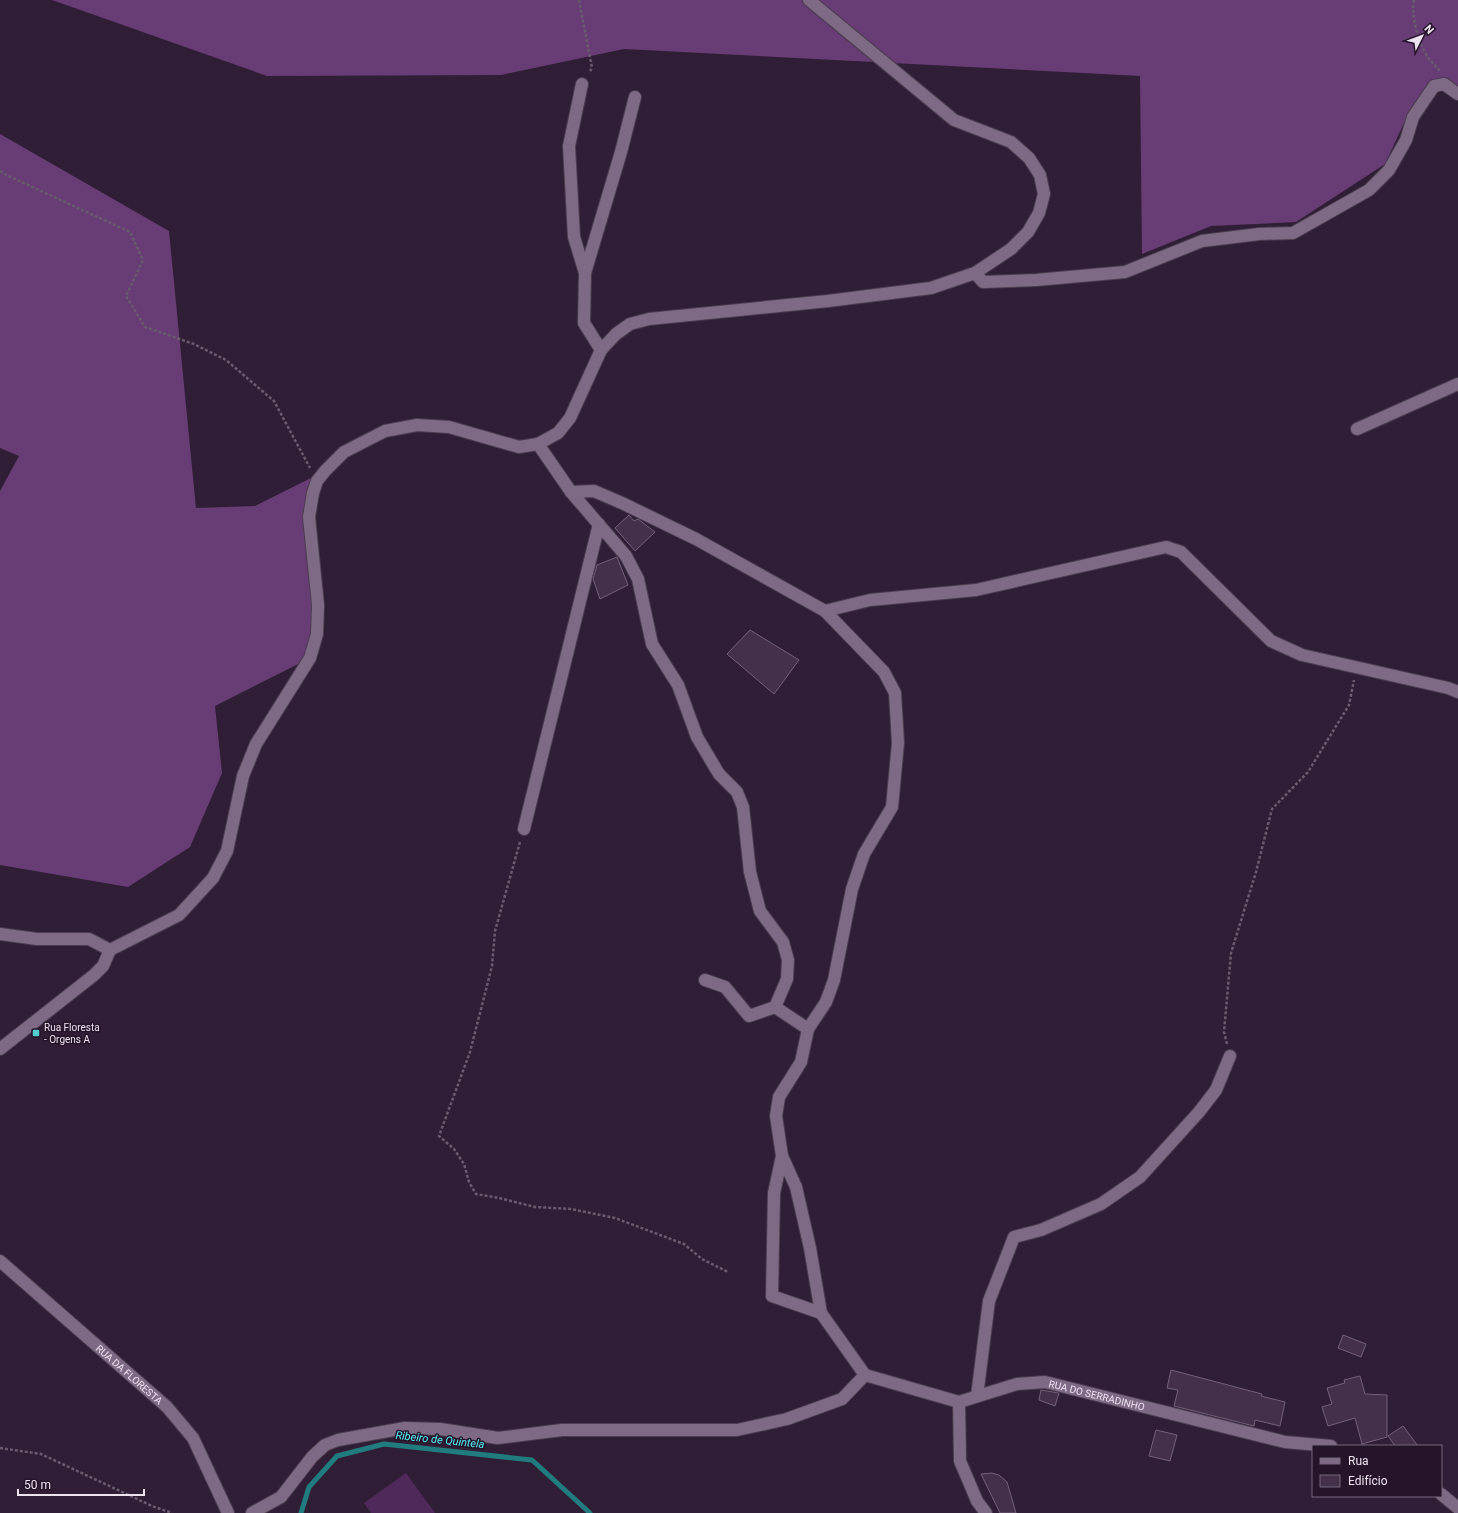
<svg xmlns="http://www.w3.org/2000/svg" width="1458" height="1513" font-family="Roboto,sans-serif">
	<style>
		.green { fill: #50295b }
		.forest { fill: #683d75 }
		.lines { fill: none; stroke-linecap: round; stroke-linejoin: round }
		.stream { stroke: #207c7e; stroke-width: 5 }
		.building { fill: #443149; stroke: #75607b }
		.minor-casing { stroke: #4b3c4f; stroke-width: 14 }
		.tertiary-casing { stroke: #4b3c4f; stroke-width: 14 }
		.path { stroke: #6a5b6f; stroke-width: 2.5; stroke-dasharray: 3 2; stroke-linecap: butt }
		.minor { stroke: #7f6a85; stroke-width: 12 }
		.tertiary { stroke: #7f6a85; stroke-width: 12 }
		.poi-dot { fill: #52cdd0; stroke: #25142a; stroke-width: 1.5 }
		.labels { text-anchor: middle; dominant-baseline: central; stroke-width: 3; stroke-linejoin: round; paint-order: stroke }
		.poi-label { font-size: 10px; fill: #efe3f2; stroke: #25142a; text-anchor: start }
		.street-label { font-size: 10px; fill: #efe3f2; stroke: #25142a }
		.water-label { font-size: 11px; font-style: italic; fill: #54f7fb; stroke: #25142a }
	</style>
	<rect width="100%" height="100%" fill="#2f1e35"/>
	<!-- green -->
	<path class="green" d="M406 1473 435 1513H371L364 1503Z"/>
	<!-- forest -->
	<path class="forest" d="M52 0H1458V88L1453 82 1432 79 1405 121 1385 164 1296 222 1211 226 1142 254 1140 76 624 49 501 75 267 76Z
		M0 134 169 231 196 508 255 506 325 471 313 493 318 605 310 658 215 706 222 773 190 847 128 887 0 865V491L19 456 0 448Z"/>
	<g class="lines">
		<!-- stream -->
		<path class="stream" d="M301 1513 309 1487 337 1456 384 1444 532 1460 590 1513"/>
	</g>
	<!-- building -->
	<path class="building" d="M629 515 634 521 638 519 655 532 635 551 615 528Z
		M617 557 628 585 600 599 593 579 597 565Z
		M750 630 799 660 774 694 727 654Z
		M1343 1335 1366 1344 1361 1357 1338 1348Z
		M1171 1370 1262 1394 1261 1396 1285 1402 1280 1426 1255 1420 1254 1426 1174 1406 1178 1390 1167 1388Z
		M1360 1376 1365 1394 1387 1395V1437L1362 1444 1355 1418 1328 1426 1322 1407 1332 1404 1327 1388 1345 1383 1344 1380Z
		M1041 1390 1059 1393 1055 1406 1039 1400Z
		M1403 1426 1418 1446H1395L1388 1436Z
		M1156 1430 1177 1435 1170 1461 1149 1456Z
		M992 1473 999 1475 1007 1482 1016 1513H1000L981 1474Z"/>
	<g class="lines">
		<!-- minor casing -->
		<g class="minor-casing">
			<g id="minor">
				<path d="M582 84 569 146 574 237 585 273 584 323 601 350"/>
				<path d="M585 273 621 152 635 97"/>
				<path d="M975 273 983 282 1036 280 1125 272 1202 241 1259 234 1293 233 1369 190 1389 170 1406 140 1413 117 1434 86 1444 84 1458 94"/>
				<path d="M1357 429 1458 384"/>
				<path d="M538 444 571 492 626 556 638 579 652 644 678 685 697 737 719 774 737 792 743 807 750 872 760 911 783 942 788 960 787 979 775 1007 808 1029"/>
				<path d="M571 492 594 491 624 504 696 539 825 611 884 672 895 693 898 743 892 807 864 854 852 889 834 980 826 1002 808 1029 801 1062 779 1097 776 1116 782 1156 796 1187 810 1248 821 1313 865 1375"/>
				<path d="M825 611 870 600 976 590 1166 547 1181 552 1271 641 1302 655 1448 688 1458 692"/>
				<path d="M524 829 599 524"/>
				<path d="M705 980 725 987 749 1016 775 1007"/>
				<path d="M782 1156 774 1193 772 1296 821 1313"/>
				<path id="s1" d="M865 1375 959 1402 1017 1384 1045 1382 1285 1442 1331 1446"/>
				<path d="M977 1396 989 1301 1014 1237 1041 1230 1101 1204 1140 1177 1199 1112 1216 1090 1230 1056"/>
				<path d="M959 1402 960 1461 977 1501 986 1513"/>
				<path d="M1441 1494 1458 1508"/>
				<path d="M252 1513 281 1497 312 1457 325 1445 338 1440 405 1428 440 1429 498 1438 562 1430H737L787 1419 842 1399 865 1375"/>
			</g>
		</g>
		<!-- tertiary casing -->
		<g class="tertiary-casing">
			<g id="tertiary">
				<path d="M0 934 37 939H89L110 950"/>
				<path d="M110 950 179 915 213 878 227 851 243 776 256 744 310 658 317 634 318 605 309 517 313 493 317 481 325 471 344 452 385 431 417 425 449 427 519 447 538 444 558 433 570 418 601 350 616 334 630 324 649 319 828 301 931 288 975 273 1011 249 1028 232 1039 213 1044 194 1040 175 1029 158 1011 142 954 120 809 0"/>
				<path d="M0 1049 94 975 103 966 110 950"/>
				<path id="s2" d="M0 1261 167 1407 193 1438 228 1513"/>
			</g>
		</g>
		<!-- path -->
		<path class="path" d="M579 0 592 68 589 73
			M1414 0C1411 16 1418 42 1427 56 1430 61 1436 66 1440 71
			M0 171 4 174 130 232 143 260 126 296 145 327 194 344 226 360 274 401 310 468
			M520 842 495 931 492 966 470 1052 439 1136 454 1149 464 1164 469 1182 476 1194 499 1198 535 1207 571 1209 615 1218 684 1244 702 1259 728 1272
			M1227 1044 1224 1032 1231 953 1256 872 1272 809 1308 772 1349 705 1354 680
			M0 1448 41 1454 152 1506 172 1513"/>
		<!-- minor -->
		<use href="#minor" class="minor"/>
		<!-- tertiary -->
		<use href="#tertiary" class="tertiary"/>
	</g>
	<!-- markers -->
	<rect class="poi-dot" x="32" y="1029" width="8" height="8" rx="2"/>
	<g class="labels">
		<!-- poi labels -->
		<g class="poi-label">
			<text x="44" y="1027">Rua Floresta<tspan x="44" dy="12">- Orgens A</tspan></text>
		</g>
		<!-- street labels -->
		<g class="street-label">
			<text stroke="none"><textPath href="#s2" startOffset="172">RUA DA FLORESTA</textPath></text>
			<text stroke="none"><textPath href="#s1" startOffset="240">RUA DO SERRADINHO</textPath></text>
		</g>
		<!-- water labels -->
		<g class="water-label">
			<text transform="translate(440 1440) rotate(6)">Ribeiro de Quintela</text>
		</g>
	</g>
	<!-- legend -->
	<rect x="1312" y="1445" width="130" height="52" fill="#25142a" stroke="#76677a"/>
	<rect x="1320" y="1458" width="20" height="6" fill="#7f6a85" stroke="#76677a"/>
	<text x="1348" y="1465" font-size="12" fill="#efe3f2">Rua</text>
	<rect x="1320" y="1475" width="20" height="12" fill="#443149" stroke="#76677a"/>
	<text x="1348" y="1485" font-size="12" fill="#efe3f2">Edifício</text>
	<!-- north arrow -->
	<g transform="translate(1422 36) rotate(48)" stroke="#25142a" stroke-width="3" paint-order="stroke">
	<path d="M0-3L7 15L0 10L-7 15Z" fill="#efe3f2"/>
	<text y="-6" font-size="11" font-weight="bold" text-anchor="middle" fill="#efe3f2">N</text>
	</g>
	<!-- scale -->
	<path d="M18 1489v6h126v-6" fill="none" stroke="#efe3f2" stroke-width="2"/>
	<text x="24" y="1489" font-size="12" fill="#efe3f2" stroke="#25142a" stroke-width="3" paint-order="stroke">50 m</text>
</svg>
